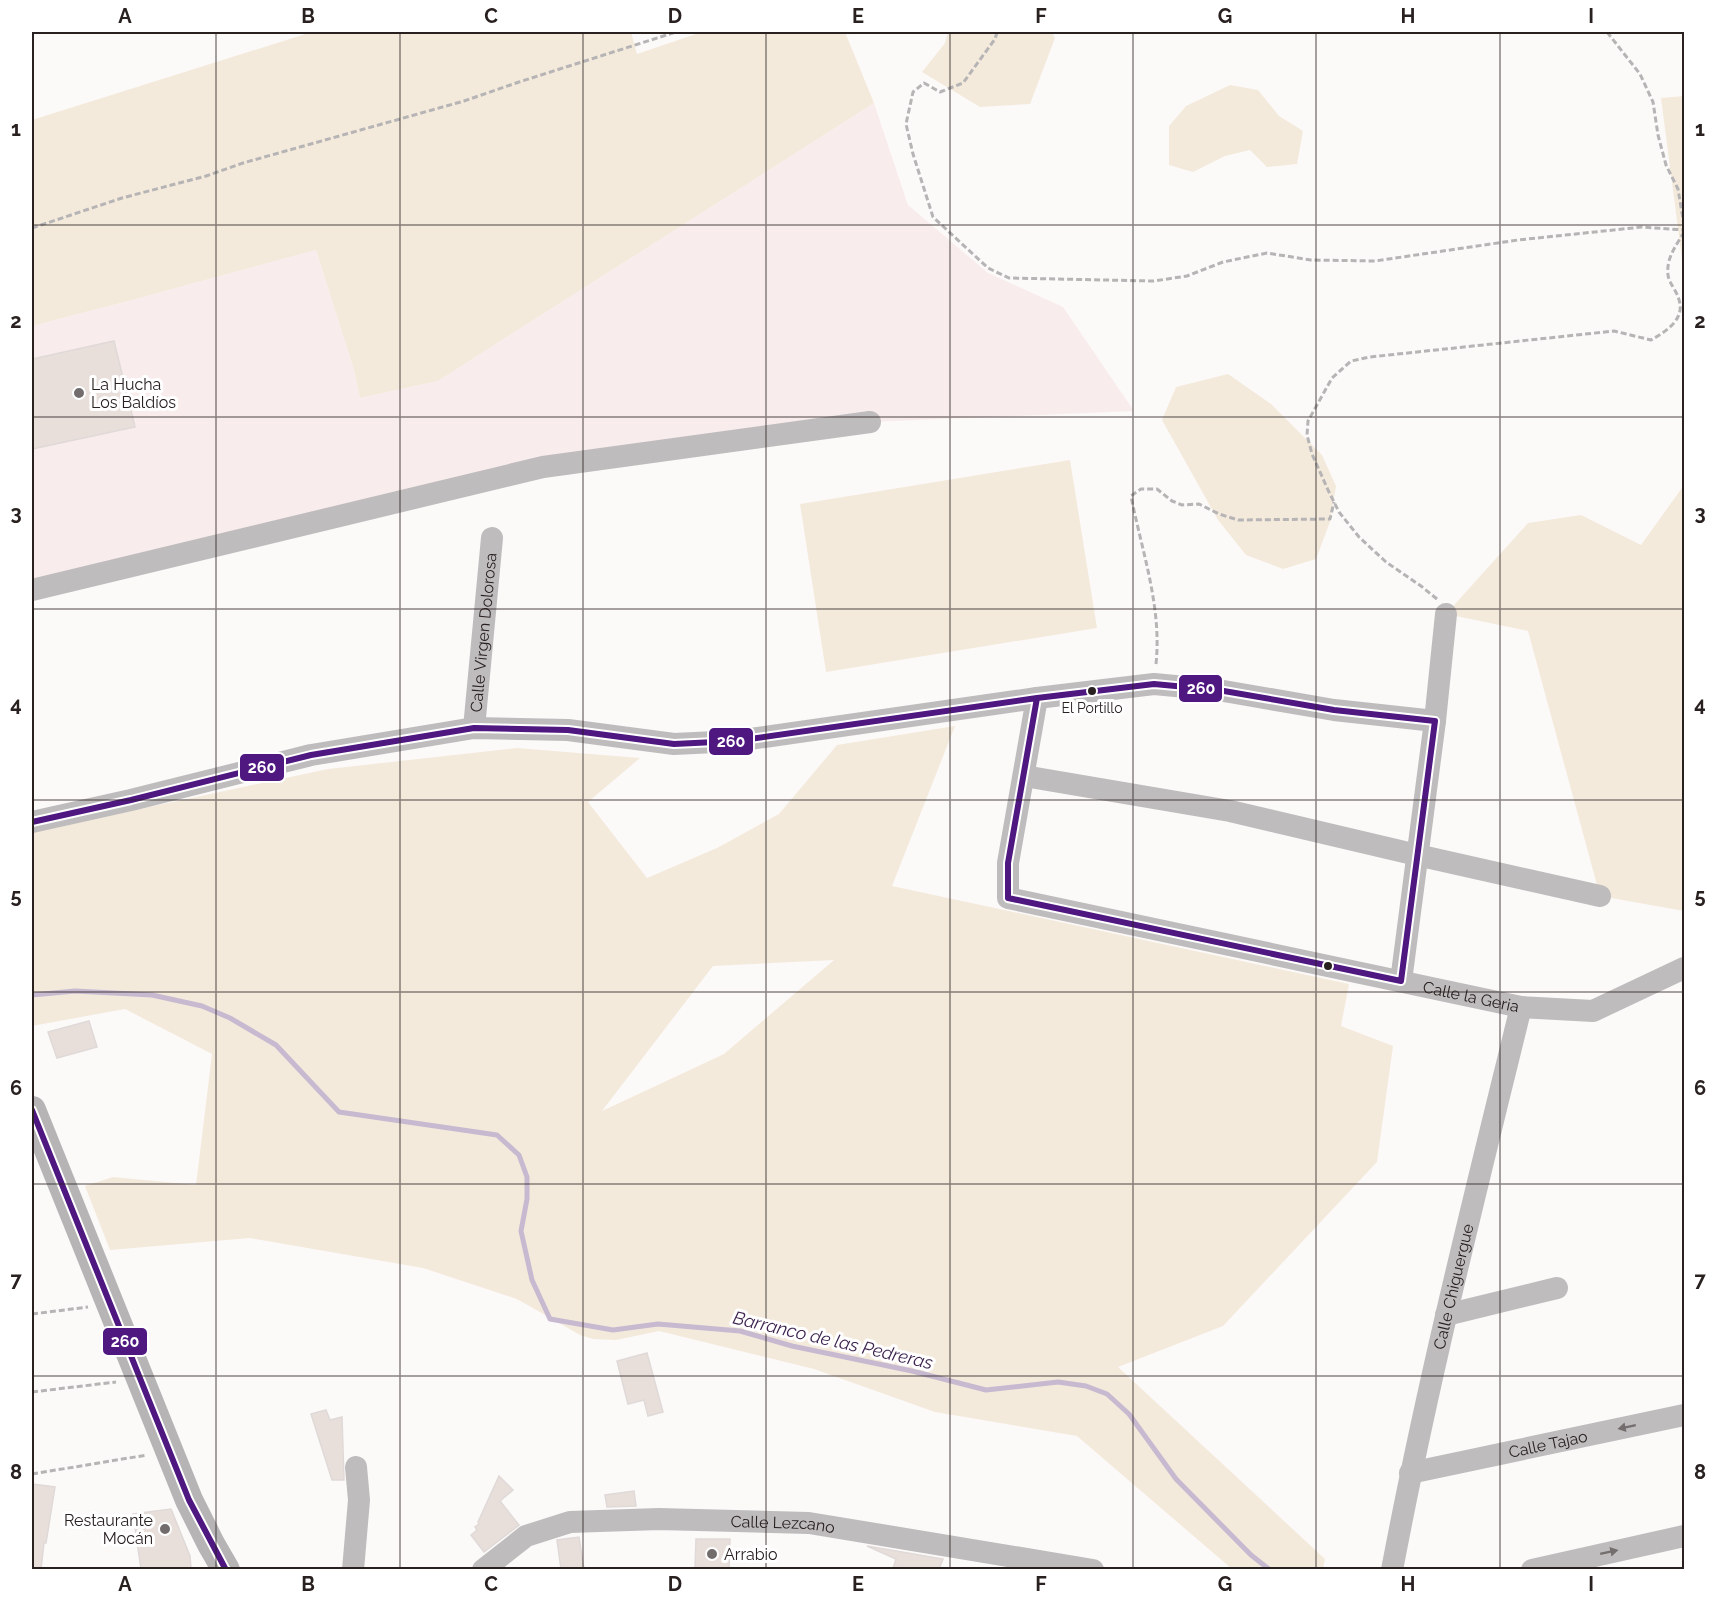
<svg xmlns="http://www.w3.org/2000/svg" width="1716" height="1601" font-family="Raleway,sans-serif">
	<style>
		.built { fill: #f9ecec }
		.green { fill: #f4eadc; fill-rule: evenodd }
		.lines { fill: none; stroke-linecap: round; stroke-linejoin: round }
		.stream { stroke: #c7b9d0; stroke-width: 5 }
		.building { fill: #e8dfdb; stroke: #dfd9d7; stroke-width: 1.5 }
		.path { stroke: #b6b4b5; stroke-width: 3; stroke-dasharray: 6 3; stroke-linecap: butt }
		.minor { stroke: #bfbcbd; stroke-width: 22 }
		.major { stroke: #b7b4b6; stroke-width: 28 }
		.bus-1-casing { stroke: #fff; stroke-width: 10 }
		.bus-1 { stroke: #4f1780; stroke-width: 6 }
		.oneway { fill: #746e6e }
		.grid { fill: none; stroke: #292020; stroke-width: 1.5; stroke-opacity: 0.55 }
		.poi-dot { fill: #736c6c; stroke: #fff; stroke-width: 2 }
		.bus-dot { fill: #292020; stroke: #fff; stroke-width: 2 }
		.labels { text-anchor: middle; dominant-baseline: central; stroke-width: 6; stroke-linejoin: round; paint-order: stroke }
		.bus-label { font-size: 14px; fill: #292020; stroke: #fff }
		.poi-label { font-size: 16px; fill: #292020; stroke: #fff; text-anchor: start }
		.street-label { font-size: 16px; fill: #292020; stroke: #fff }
		.water-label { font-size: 18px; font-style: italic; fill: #3d234f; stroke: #fff }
		.line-badge { stroke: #fff; stroke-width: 2 }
		.badge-label { font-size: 16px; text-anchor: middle; font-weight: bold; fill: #fff }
		.neatline { fill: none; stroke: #292020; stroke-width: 2 }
		.grid-label { font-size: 20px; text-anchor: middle; font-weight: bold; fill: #292020 }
	</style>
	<rect width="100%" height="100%" fill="#fcf9f9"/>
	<!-- built -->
	<path class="built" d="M874 103 908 205 988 273 1063 307 1134 411 870 422 543 467 32 590V326L132 300 316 250 354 370 360 398 438 381Z"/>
	<!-- green -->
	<path class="green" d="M312 32H631L637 54 702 32H845L874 103 438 381 360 398 354 370 316 250 132 300 32 326V120Z
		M948 32H1052L1055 38 1030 104 980 107 922 72 945 43Z
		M1230 85 1258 90 1279 116 1303 131 1297 164 1267 167 1250 150 1225 156 1193 172 1169 165V126L1186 106Z
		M1684 96V275L1661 98Z
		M1228 374 1271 404 1322 455 1336 486 1330 522 1316 559 1283 569 1246 555 1218 520 1162 420 1176 387Z
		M1070 460 1097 628 826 672 800 504Z
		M1684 485V911L1600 896 1528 631 1446 614 1528 523 1581 515 1641 545Z
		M955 726 892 886 1349 984 1341 1026 1393 1046 1377 1162 1223 1326 1118 1367 1325 1559 1323 1569H1232L1077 1436 935 1412 814 1369 659 1331 616 1340 593 1339 580 1335 517 1299 423 1268 250 1238 110 1250 85 1186 113 1177 196 1185 212 1054 125 1009 32 1026V832L328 769 517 748 640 758 588 802 647 878 717 848 779 814 837 745ZM834 960 724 1054 602 1111 713 966Z"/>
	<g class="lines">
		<!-- stream -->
		<path class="stream" d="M32 995 75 991 152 995 202 1006 230 1018 276 1045 339 1112 497 1135 519 1155 527 1177V1199L521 1231 532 1280 550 1319 613 1330 658 1324 740 1331 792 1346 912 1371 986 1390 1058 1382 1086 1386 1107 1394 1129 1414 1176 1479 1251 1555 1270 1570"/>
	</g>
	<!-- building -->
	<path class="building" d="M114 341 135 427 32 449V359Z
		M89 1021 97 1047 57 1058 48 1032Z
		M647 1353 663 1412 648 1416 644 1400 628 1404 617 1361Z
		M326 1410 330 1420 342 1417 344 1480H332L311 1414Z
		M499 1476 513 1490 500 1501 519 1525 484 1552 471 1535 477 1530 475 1527 479 1524 478 1522Z
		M32 1484 55 1487 46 1543H44L41 1569H32Z
		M634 1491 636 1506 607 1507 605 1495Z
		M171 1509 190 1556 191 1569H141L133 1514Z
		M579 1537 584 1569H561L557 1540Z
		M696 1539H730L729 1569H695Z
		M867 1546 943 1559 939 1569H893L896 1559Z"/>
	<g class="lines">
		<!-- path -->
		<path class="path" d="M997 32 995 39 963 83 940 92 924 83 913 92 906 124 913 154 933 217 988 268 1009 278 1154 281 1187 276 1223 262 1267 253 1311 260 1375 261 1518 240 1642 227 1684 230
			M1607 32 1640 74 1653 102 1658 135 1666 165 1678 189 1684 225
			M32 228 122 198 206 176 243 163 464 101 519 82 676 32
			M1437 599 1421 586 1386 562 1359 537 1339 512 1328 490 1312 454 1307 435 1308 421 1332 378 1351 361 1370 357 1614 331 1651 340C1667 331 1687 318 1678 297 1676 290 1669 283 1668 275 1666 258 1676 246 1684 232
			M1156 664C1162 607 1142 552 1131 496L1141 489H1157L1172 501 1182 505 1199 504 1219 514 1238 520 1330 519 1334 502
			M32 1314 88 1307
			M32 1392 116 1382
			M32 1474 147 1455"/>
		<!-- minor -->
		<g class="minor">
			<path d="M32 590 543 467 870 422"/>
			<path id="s1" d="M1037 698 1008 863V898L1521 1007 1593 1011 1684 968"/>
			<path id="s2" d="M474 728 492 538"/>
			<path d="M1024 776 1230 811 1417 855 1600 896"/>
			<path d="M32 822 131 800 311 755 474 728 568 730 674 744 736 741 1037 698 1154 684 1218 690 1334 710 1435 721"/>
			<path d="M1401 981 1435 721 1446 614"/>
			<path d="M1446 1315 1557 1288"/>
			<path id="s3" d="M1410 1473 1684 1415"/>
			<path d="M353 1570 359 1500 356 1467"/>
			<path id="s4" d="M483 1570 526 1536 570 1522 659 1519 809 1523 1093 1570"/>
			<path id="s5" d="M1392 1570C1428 1380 1475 1194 1521 1007"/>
			<path d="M1532 1570 1684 1536"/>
		</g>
		<!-- major -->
		<path class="major" d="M32 1110 189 1500 211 1544 226 1570"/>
		<!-- bus-1 casing -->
		<g class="bus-1-casing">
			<path id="bus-1" d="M32 822 131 800 311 755 474 728 568 730 674 744 736 741 1037 698 1154 684 1218 690 1334 710 1435 721
				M1008 898 1401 981
				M1008 898V863L1037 698
				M1401 981 1435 721
				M32 1110 189 1500 226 1570"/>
		</g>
		<!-- bus-1 -->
		<use href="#bus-1" class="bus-1"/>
	</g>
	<!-- one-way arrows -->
	<defs><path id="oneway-solid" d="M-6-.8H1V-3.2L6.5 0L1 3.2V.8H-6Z" transform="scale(1.5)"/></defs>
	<g class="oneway">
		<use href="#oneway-solid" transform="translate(1627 1427) rotate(168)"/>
		<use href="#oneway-solid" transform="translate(1609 1552) rotate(-12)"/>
	</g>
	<!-- grid -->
	<path class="grid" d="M216 32V1570M400 32V1570M583 32V1570M766 32V1570M950 32V1570M1133 32V1570M1316 32V1570M1500 32V1570M32 225H1684M32 417H1684M32 609H1684M32 800H1684M32 992H1684M32 1184H1684M32 1376H1684"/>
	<!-- markers -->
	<g class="poi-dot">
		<circle cx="79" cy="393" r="6"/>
		<circle cx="165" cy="1529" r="6"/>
		<circle cx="712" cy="1554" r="6"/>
	</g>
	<g class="bus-dot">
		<circle cx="1092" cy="691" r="5"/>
		<circle cx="1328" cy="966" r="5"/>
	</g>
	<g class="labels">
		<!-- bus labels -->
		<g class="bus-label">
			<text x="1092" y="708">El Portillo</text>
		</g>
		<!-- poi labels -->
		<g class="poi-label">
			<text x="91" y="384">La Hucha<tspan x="91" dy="18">Los Baldíos</tspan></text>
			<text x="153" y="1520" text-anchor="end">Restaurante<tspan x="153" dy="18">Mocán</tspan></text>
			<text x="724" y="1554">Arrabio</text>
		</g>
		<!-- street labels -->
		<g class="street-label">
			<text stroke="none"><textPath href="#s2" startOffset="96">Calle Virgen Dolorosa</textPath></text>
			<text stroke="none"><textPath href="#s1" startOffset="676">Calle la Geria</textPath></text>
			<text stroke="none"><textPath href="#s5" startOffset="290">Calle Chiguergue</textPath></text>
			<text stroke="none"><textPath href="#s3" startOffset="141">Calle Tajao</textPath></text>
			<text stroke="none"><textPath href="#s4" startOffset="314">Calle Lezcano</textPath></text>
		</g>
		<!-- water labels -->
		<g class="water-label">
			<text transform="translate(833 1340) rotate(13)">Barranco de las Pedreras</text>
		</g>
	</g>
	<g class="line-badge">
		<rect x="1178" y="674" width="45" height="29" rx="6" fill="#4f1780"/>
		<rect x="708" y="727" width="46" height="29" rx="6" fill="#4f1780"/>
		<rect x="239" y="753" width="46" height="29" rx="6" fill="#4f1780"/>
		<rect x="102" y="1327" width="46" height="29" rx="6" fill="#4f1780"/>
	</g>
	<g class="badge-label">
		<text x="1201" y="694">260</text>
		<text x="731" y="747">260</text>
		<text x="262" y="773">260</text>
		<text x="125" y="1347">260</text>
	</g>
	<!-- border -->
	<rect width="1716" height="1601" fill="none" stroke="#ffffff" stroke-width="66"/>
	<rect x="33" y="33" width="1650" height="1535" class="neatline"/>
	<g class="grid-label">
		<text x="125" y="23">A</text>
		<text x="308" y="23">B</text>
		<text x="491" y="23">C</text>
		<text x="675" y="23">D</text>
		<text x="858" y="23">E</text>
		<text x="1041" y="23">F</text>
		<text x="1225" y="23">G</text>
		<text x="1408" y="23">H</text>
		<text x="1591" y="23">I</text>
		<text x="16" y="136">1</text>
		<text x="1700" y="136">1</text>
		<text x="16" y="328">2</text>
		<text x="1700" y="328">2</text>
		<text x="16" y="520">3</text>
		<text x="1700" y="520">3</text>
		<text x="16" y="711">4</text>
		<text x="1700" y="711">4</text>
		<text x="16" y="903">5</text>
		<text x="1700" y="903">5</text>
		<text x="16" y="1095">6</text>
		<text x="1700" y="1095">6</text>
		<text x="16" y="1287">7</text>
		<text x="1700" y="1287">7</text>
		<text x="16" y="1479">8</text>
		<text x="1700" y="1479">8</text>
		<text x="125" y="1591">A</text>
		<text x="308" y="1591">B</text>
		<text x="491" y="1591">C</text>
		<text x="675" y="1591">D</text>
		<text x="858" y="1591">E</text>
		<text x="1041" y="1591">F</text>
		<text x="1225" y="1591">G</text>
		<text x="1408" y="1591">H</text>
		<text x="1591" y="1591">I</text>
	</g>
</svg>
